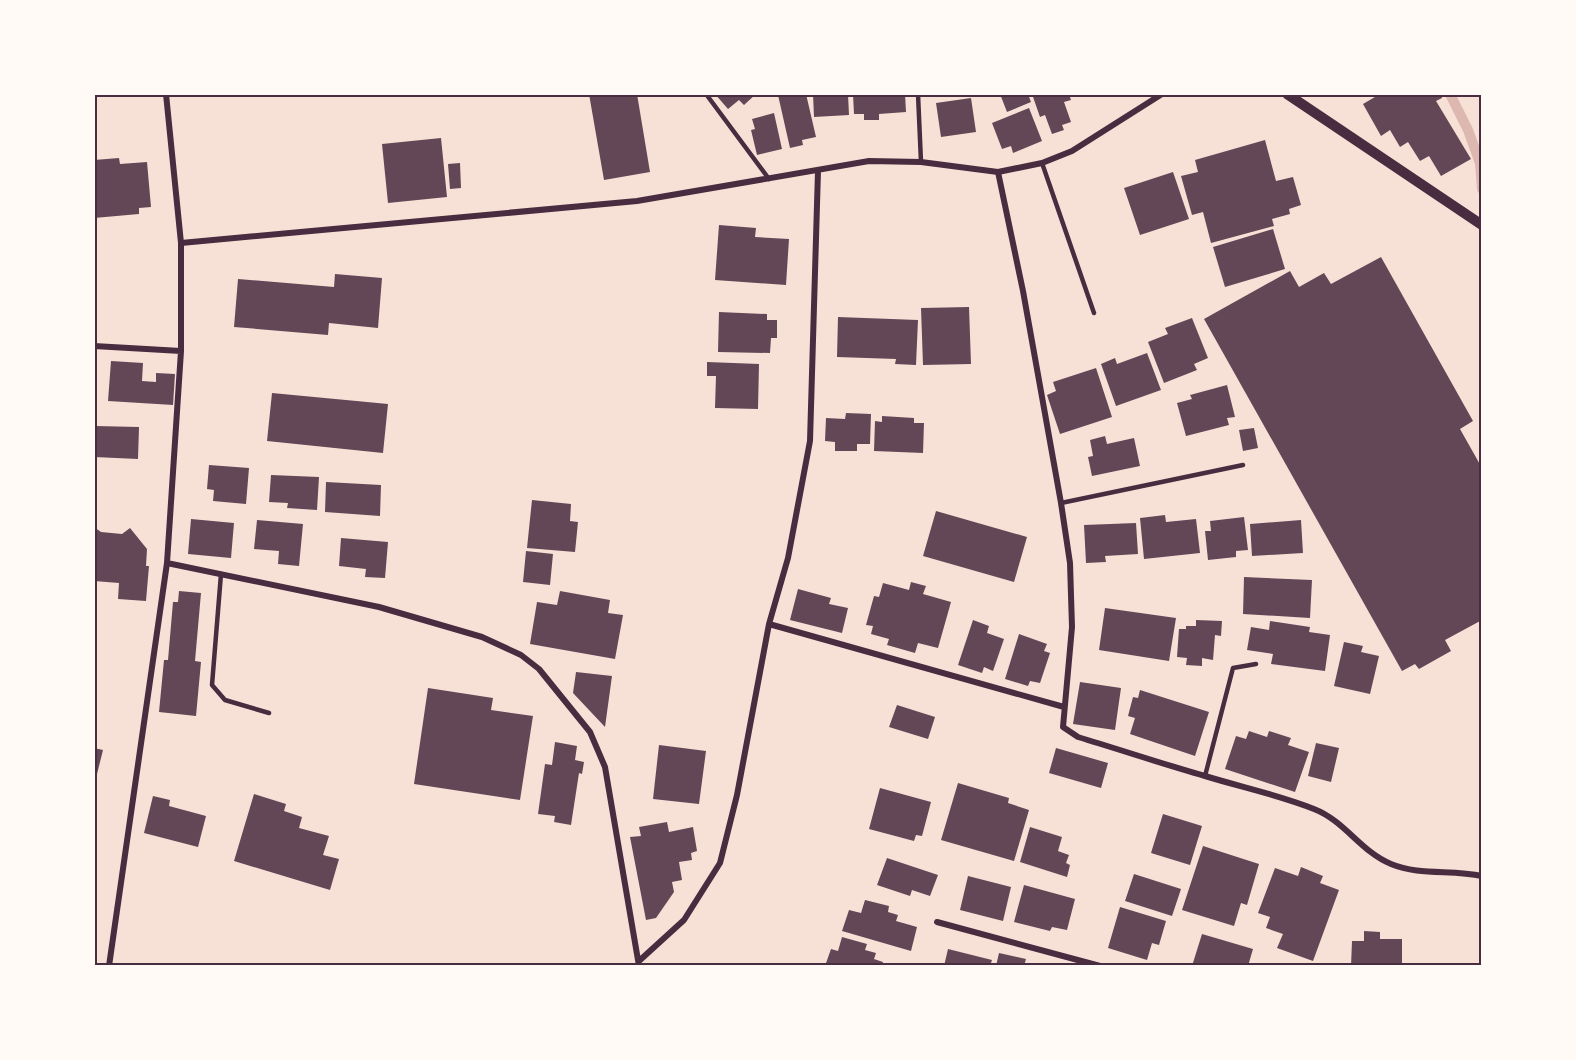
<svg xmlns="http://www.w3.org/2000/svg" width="1576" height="1060" font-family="Helvetica,sans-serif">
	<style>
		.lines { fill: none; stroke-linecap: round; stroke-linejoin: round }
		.stream { stroke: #dcb8b0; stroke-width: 10 }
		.building { fill: #644757 }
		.service { stroke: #4a2c40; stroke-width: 4.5 }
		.minor { stroke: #4a2c40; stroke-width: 6 }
		.tertiary { stroke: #4a2c40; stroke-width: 10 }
		.neatline { fill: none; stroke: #4a2c40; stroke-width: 2 }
	</style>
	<rect width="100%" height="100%" fill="#f7e1d7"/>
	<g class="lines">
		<!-- stream -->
		<path class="stream" d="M1450 94 1468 130 1480 163 1482 189"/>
	</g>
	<!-- building -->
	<path class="building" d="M589 94H637L650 172 604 180Z
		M715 94H756L744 105 739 100 728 109Z
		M806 94 816 137 802 140 803 145 790 148 778 95Z
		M813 94H848L849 115 814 117Z
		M853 94H905L906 112 879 114V120H864V114H854Z
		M1000 94H1028L1031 102 1007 112Z
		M1032 94H1069L1071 100 1064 102 1071 122 1062 125 1064 130 1052 134 1045 115 1040 117Z
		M1380 94H1441L1442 98 1436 101 1471 159 1441 176 1429 156 1420 161 1408 142 1400 147 1390 130 1381 136 1363 104Z
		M971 98 976 132 941 137 936 103Z
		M1029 108 1042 141 1013 153 1011 146 1002 149 992 123Z
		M774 113 782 149 757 155 751 130 755 129 752 119Z
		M441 138 447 197 388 203 382 144Z
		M1265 140 1276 181 1293 177 1301 205 1289 209 1290 214 1272 219 1274 226 1211 243 1203 212 1192 215 1181 176 1198 172 1195 160Z
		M119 158 120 164 147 162 151 207 139 208V214L94 218V160Z
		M460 163 461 188 450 189 448 164Z
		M1173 172 1189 219 1140 235 1124 188Z
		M719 225 756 228 755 237 789 239 786 285 715 280Z
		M1273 229 1285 269 1225 287 1213 247Z
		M1381 257 1473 421 1460 429 1482 468V620L1445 640 1451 651 1419 669 1415 664 1402 671 1204 319 1290 271 1299 287 1324 273 1331 284Z
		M335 274 382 278 378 328 329 323 328 335 234 327 238 279 334 287Z
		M969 307 971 364 923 365 921 308Z
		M719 312 767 314V320H777V338H771L770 353 718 352Z
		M838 317 918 320 916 365 895 364 896 359 837 357Z
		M1192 318 1208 358 1194 364 1197 370 1164 383 1148 342 1168 334 1165 328Z
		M1147 353 1161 390 1116 406 1101 364 1115 358 1117 364Z
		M111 361 143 363 142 381 156 382V373L175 374 173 405 108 401Z
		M707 362 759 364 758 409 715 408 716 376H707Z
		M1096 368 1112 417 1060 434 1047 395 1056 391 1053 382Z
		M1227 385 1235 417 1227 418 1229 425 1186 436 1177 403 1192 399 1190 395Z
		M272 393 388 404 383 453 267 441Z
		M846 413 871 414 870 444H857V451H835V442L825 441 826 418 845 419Z
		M882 416 914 418V423H924L923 453 874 451 875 421 882 422Z
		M95 426 139 427 138 459 94 457Z
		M1254 428 1258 448 1243 451 1239 430Z
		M1105 436 1107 444 1134 438 1140 466 1092 476 1088 457 1093 456 1090 440Z
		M209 465 249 468 246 504 213 501 214 490 207 489Z
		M271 475 319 477 317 510 287 508 288 503 269 502Z
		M326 482 381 485 380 516 325 512Z
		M532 500 571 504 570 521 578 522 575 552 527 548Z
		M936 511 1027 537 1014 582 923 556Z
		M1165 515 1166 522 1196 519 1200 553 1144 559 1140 518Z
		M1244 517 1248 550 1236 551V557L1208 560 1205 531H1211L1210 521Z
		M191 519 234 523 231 558 188 554Z
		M257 520 303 524 299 566 278 564 279 551 254 549Z
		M1301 520 1303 553 1252 556 1250 524Z
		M1136 523 1138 554 1105 556 1106 562 1086 563 1084 525Z
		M94 527 101 532 122 534 130 528 147 549 146 566H149L146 601 118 599 119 583 94 581Z
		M341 538 388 542 385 578 365 577 366 569 339 566Z
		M526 551 553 554 550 585 523 582Z
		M1244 577 1312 580 1310 618 1243 614Z
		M911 582 926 586 923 594 951 602 938 648 918 643 915 653 887 645 889 639 871 634 873 626 866 625 874 596 879 597 883 583 909 590Z
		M798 589 831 598 829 604 848 608 842 633 790 620Z
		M179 591 201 593 195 661 201 662 196 716 159 712 164 660H168L173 602H178Z
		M560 591 610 600 608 613 623 615 615 659 530 644 537 602 557 605Z
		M1105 608 1176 618 1169 661 1099 650Z
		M973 620 989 626 987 633 1004 639 993 671 984 667 982 673 958 665Z
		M1196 620 1222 621 1221 636 1215 635 1213 660 1202 658V666L1186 665 1187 658 1177 657 1179 629H1186V626H1196Z
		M1270 621 1310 627 1309 632 1330 635 1325 671 1271 664 1273 654 1247 650 1251 627 1269 630Z
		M1019 634 1047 644 1044 651 1050 653 1040 683 1030 681 1028 686 1005 679Z
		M1344 642 1363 646 1361 652 1379 656 1370 694 1334 686Z
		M576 672 612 676 605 727 573 693Z
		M1080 682 1121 688 1115 730 1073 724Z
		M428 688 493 698 491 710 533 716 520 800 414 784Z
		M1140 690 1209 712 1195 756 1130 734 1135 718 1128 716 1133 697 1138 698Z
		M897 705 935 717 928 739 889 727Z
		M1249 731 1267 737 1269 731 1291 738 1288 745 1309 752 1295 792 1225 769 1236 736 1246 739Z
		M555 742 577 746 575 760 584 762 582 774 579 773 571 825 554 822 555 816 538 814 545 764 552 765Z
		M1316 743 1339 748 1331 782 1308 776Z
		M659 745 706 751 699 804 653 799Z
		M94 748 103 750 95 782H94Z
		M1056 748 1108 763 1101 788 1049 773Z
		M958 783 1009 798 1008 803 1029 810 1014 861 941 840Z
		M880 788 931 802 922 836 916 835 914 841 869 829Z
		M254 794 286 804 284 811 302 817 299 828 329 836 323 855 339 859 330 890 234 861Z
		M153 796 170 800 169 806 206 816 198 847 144 833Z
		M1163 814 1202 826 1190 865 1151 853Z
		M667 822 669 832 693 827 697 851 691 853 692 860 679 862 682 880 672 882 674 892 656 918 646 920 630 837 641 836 639 827Z
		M1030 827 1062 837 1058 851 1069 855 1066 863 1070 865 1067 877 1020 862Z
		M1203 846 1259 864 1247 905 1241 903 1234 926 1182 910Z
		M887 858 938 875 930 896 912 890 910 896 877 885Z
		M1301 867 1323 876 1320 883 1339 890 1313 961 1277 948 1283 934 1266 928 1270 917 1258 913 1275 868 1298 876Z
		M1134 874 1181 889 1172 916 1125 901Z
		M968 876 1011 887 1003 921 960 910Z
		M1024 885 1075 899 1067 930 1052 927 1050 931 1014 922Z
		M865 900 889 906 888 912 898 915 896 921 917 927 911 951 842 931 849 910 861 913Z
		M1120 907 1166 921 1159 945 1152 943 1147 960 1108 948Z
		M1364 931 1380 932V939H1402V966H1351L1352 941H1364Z
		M1202 934 1253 949 1248 966H1192Z
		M842 937 867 944 865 950 876 953 874 959 883 962 882 966H825L831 949 838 951Z
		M948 949 992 960 990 966H944Z
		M999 953 1026 959 1024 966H996Z"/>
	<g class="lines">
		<!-- service -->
		<path class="service" d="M706 94 769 179
			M918 94 921 162
			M1042 163 1094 313
			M1061 503 1243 465
			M221 574 212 685 225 700 269 713
			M1205 776 1233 668 1256 664"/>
		<!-- minor -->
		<path class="minor" d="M998 172 1023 291 1061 503 1070 563 1072 627 1063 727 1078 737C1121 750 1163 764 1205 776 1241 787 1279 795 1314 809 1345 821 1361 852 1391 864 1420 876 1452 869 1482 876
			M181 243 637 201 869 161 921 162 998 172 1042 163 1072 151 1162 94
			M94 346 181 351
			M167 563 379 607 482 637 521 655 539 669 590 732 605 767 639 966
			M769 624 1064 707
			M937 922 1100 966
			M639 961 684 920 720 863 737 795 769 624 788 558 810 441 818 171
			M109 966 167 563 181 351V243L166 94"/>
		<!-- tertiary -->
		<path class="tertiary" d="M1287 94 1482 225"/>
	</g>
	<!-- border -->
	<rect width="1576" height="1060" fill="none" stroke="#fffaf5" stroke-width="192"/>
	<rect x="96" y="96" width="1384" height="868" class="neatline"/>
</svg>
